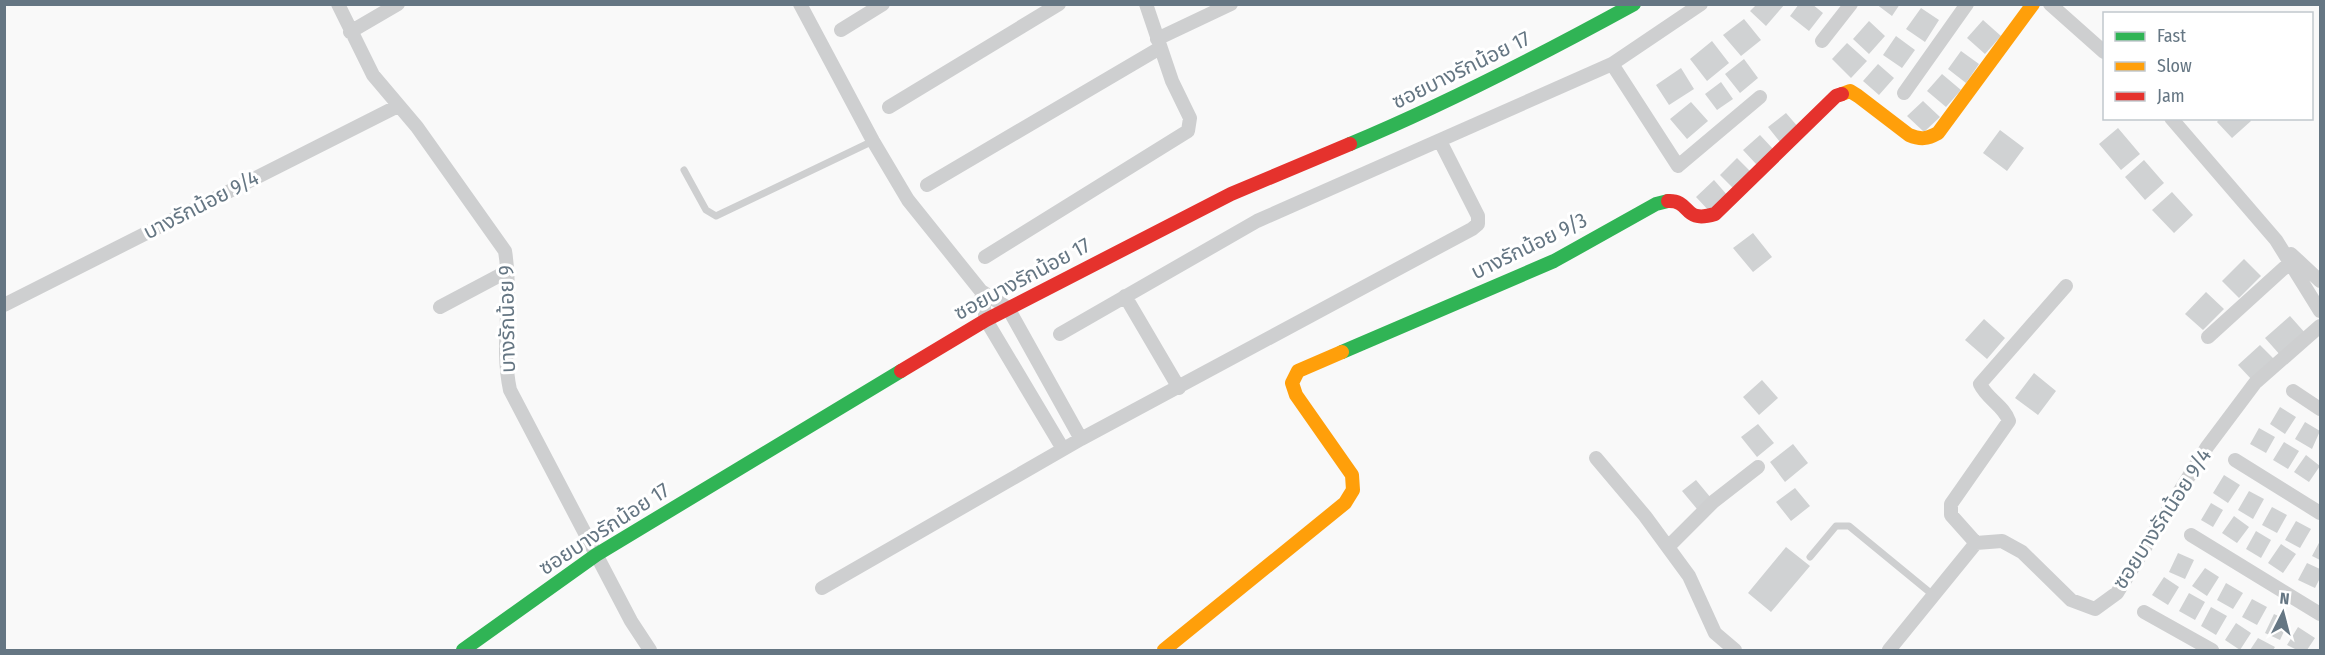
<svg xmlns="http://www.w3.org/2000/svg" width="2325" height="655" font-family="'Fira Sans Condensed','Noto Sans Thai',sans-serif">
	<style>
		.building { fill: #d0d2d3 }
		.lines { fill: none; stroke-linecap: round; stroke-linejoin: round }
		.lane { stroke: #cecfd0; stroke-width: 7 }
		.street { stroke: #cecfd0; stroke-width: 14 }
		.fast { stroke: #30b455; stroke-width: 14 }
		.slow { stroke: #ff9f0a; stroke-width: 14 }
		.jam { stroke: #e5322d; stroke-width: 14 }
		.labels { text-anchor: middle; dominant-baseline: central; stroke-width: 6; stroke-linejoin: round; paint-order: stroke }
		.street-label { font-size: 21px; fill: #657683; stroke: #fff }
	</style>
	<rect width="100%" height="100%" fill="#f9f9f9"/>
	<!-- building -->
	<path class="building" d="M1757 4H1785L1766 26 1750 11Z
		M1799 4H1812L1823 13 1809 31 1790 16Z
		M1876 4H1900L1892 16Z
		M1921 8 1939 20 1925 42 1906 29Z
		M1744 19 1761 40 1741 56 1723 35Z
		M1983 20 2001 36 1985 54 1967 38Z
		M1869 21 1885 36 1869 54 1853 39Z
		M1896 36 1915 50 1902 68 1883 55Z
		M1712 41 1729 63 1707 81 1690 59Z
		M1847 43 1867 61 1851 78 1832 59Z
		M1961 51 1979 64 1966 83 1948 69Z
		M1744 59 1758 78 1740 93 1725 74Z
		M1878 64 1894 78 1879 95 1863 81Z
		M1681 68 1694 89 1669 105 1656 85Z
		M1942 74 1961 90 1946 107 1927 91Z
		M1721 82 1733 99 1717 110 1705 94Z
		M1923 101 1940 117 1924 132 1907 116Z
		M1691 102 1708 121 1687 139 1670 119Z
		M1786 113 1799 128 1780 142 1768 127Z
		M2220 118H2249L2251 121 2232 138 2217 122Z
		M2118 128 2140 154 2121 170 2099 144Z
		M2000 130 2024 148 2007 171 1983 153Z
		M1760 135 1774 150 1757 165 1743 150Z
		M1737 158 1752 173 1735 190 1720 175Z
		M2144 160 2164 183 2145 200 2125 177Z
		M1714 180 1728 196 1710 212 1696 197Z
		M2172 192 2193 215 2174 233 2152 210Z
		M1753 233 1772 257 1753 272 1733 248Z
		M2244 259 2261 276 2239 298 2222 281Z
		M2206 292 2224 309 2203 330 2185 314Z
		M2290 316 2306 334 2281 356 2265 338Z
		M1984 319 2005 338 1987 359 1965 340Z
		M2260 345 2275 360 2253 381 2238 365Z
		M2034 373 2056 391 2038 415 2015 398Z
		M1762 380 1778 398 1759 415 1743 397Z
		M2280 407 2296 417 2285 434 2270 424Z
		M2305 422 2320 431 2312 449 2295 439Z
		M1758 424 1774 443 1757 457 1741 437Z
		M2259 428 2275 437 2266 453 2250 444Z
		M2284 442 2299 451 2288 469 2273 460Z
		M1793 444 1808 463 1785 482 1770 462Z
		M2306 455 2320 466 2309 482 2294 472Z
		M2224 475 2240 485 2228 503 2213 493Z
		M1696 480 1711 498 1697 509 1682 491Z
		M1795 488 1810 506 1791 521 1776 502Z
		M2249 491 2264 499 2253 519 2238 510Z
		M2211 503 2223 510 2213 527 2201 520Z
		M2272 507 2287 515 2277 533 2262 525Z
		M2234 516 2249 527 2237 543 2222 533Z
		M2296 521 2311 529 2300 548 2285 540Z
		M2256 531 2271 540 2261 558 2246 549Z
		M2320 541V560L2312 556Z
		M2281 544 2296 554 2283 573 2268 563Z
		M1786 547 1810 566 1771 612 1748 593Z
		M2178 553 2194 560 2185 579 2169 572Z
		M2307 563 2320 569V578L2315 588 2298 580Z
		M2205 568 2219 577 2207 596 2192 586Z
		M2164 577 2179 587 2168 605 2152 595Z
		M2226 583 2243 593 2233 609 2217 600Z
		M2189 593 2205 602 2195 620 2179 611Z
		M2252 599 2267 607 2257 625 2242 617Z
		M2211 607 2227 616 2216 635 2201 626Z
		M2274 614 2289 621 2280 640 2265 633Z
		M2236 623 2251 633 2240 650 2225 640Z
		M2298 627 2315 638 2307 650H2297L2287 645Z
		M2258 638 2275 647 2273 650H2250Z"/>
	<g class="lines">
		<!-- lane -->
		<path class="lane" d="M684 170 706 210 716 216 873 141
			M1810 557 1836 526H1849L1933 595"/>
		<!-- street -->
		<path class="street" d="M338 4 373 75 417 127 505 251C513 298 500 344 510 390L631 621 650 650
			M800 4 873 141 908 200 981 291 1008 308 1081 439
			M2050 4 2104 52
			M841 30 883 4
			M350 32 398 4
			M1157 39 1231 4
			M1822 41 1851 4
			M1612 64 1678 166 1760 97
			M1904 93 1967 4
			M889 107 1059 4
			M2171 118 2276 240 2320 311
			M927 185 1160 48
			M2291 254 2320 281
			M985 257 1188 131 1190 118 1172 81 1146 4
			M981 291 986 320 1063 449
			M1125 296 1179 388
			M4 305 398 106
			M440 307 508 271
			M1060 334 1257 221 1612 64 1701 4
			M2208 337 2295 258
			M2293 391 2320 409
			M1596 458 1645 516 1689 576 1715 633 1735 650
			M2235 460 2320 513
			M2191 535 2320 614
			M1976 543 1951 515V504L2009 421C2004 406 1987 399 1980 384L2066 286
			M1668 547 1713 502 1758 467
			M822 588 1081 439 1472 229 1478 224V216L1440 141
			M2144 612 2212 650
			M1889 650 1976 543 2002 541 2022 552 2071 600 2095 609 2117 593 2207 447 2255 383 2320 326"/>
		<!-- fast -->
		<path class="fast" d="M1350 144C1448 103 1541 55 1634 4
			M1342 352 1554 261 1656 204 1668 201
			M463 650 596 555 901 371"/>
		<!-- slow -->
		<path class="slow" d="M1842 94 1850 91 1858 96 1909 135C1921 140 1927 139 1938 133L2033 4
			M1164 650 1345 503 1353 490 1352 475 1296 395 1292 383 1298 371 1342 352"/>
		<!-- jam -->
		<path class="jam" d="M1668 201C1692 200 1682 224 1715 214L1836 96 1842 94
			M901 371 986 320 1231 194 1350 144"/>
	</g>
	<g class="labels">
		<!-- street labels -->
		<g class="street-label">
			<text transform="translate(1461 70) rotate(-26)">ซอยบางรักน้อย 17</text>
			<text transform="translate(201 205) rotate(-27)">บางรักน้อย 9/4</text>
			<text transform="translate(1529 246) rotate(-26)">บางรักน้อย 9/3</text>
			<text transform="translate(1022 279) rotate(-28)">ซอยบางรักน้อย 17</text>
			<text transform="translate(507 319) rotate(-91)">บางรักน้อย 9</text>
			<text transform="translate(2162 519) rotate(-57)">ซอยบางรักน้อย 9/4</text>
			<text transform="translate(604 529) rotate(-33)">ซอยบางรักน้อย 17</text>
		</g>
	</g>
	<!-- border -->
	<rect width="2325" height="655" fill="none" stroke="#657683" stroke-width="12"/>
	<!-- legend -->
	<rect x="2103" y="12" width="210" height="108" fill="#ffffff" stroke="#c1c8cd" stroke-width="1.5"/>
	<rect x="2115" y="32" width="30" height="9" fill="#30b455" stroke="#c1c8cd" stroke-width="1.5"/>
	<text x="2157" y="42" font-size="18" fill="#657683">Fast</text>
	<rect x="2115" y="62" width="30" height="9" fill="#ff9f0a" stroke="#c1c8cd" stroke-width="1.5"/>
	<text x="2157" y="72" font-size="18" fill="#657683">Slow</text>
	<rect x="2115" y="92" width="30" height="9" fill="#e5322d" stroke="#c1c8cd" stroke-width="1.5"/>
	<text x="2157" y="102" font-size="18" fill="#657683">Jam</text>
	<!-- north arrow -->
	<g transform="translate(2283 613) rotate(6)" stroke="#ffffff" stroke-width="4.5" paint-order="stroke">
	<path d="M0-4.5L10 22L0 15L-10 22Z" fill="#657683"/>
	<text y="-9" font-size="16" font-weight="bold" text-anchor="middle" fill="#657683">N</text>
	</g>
</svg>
